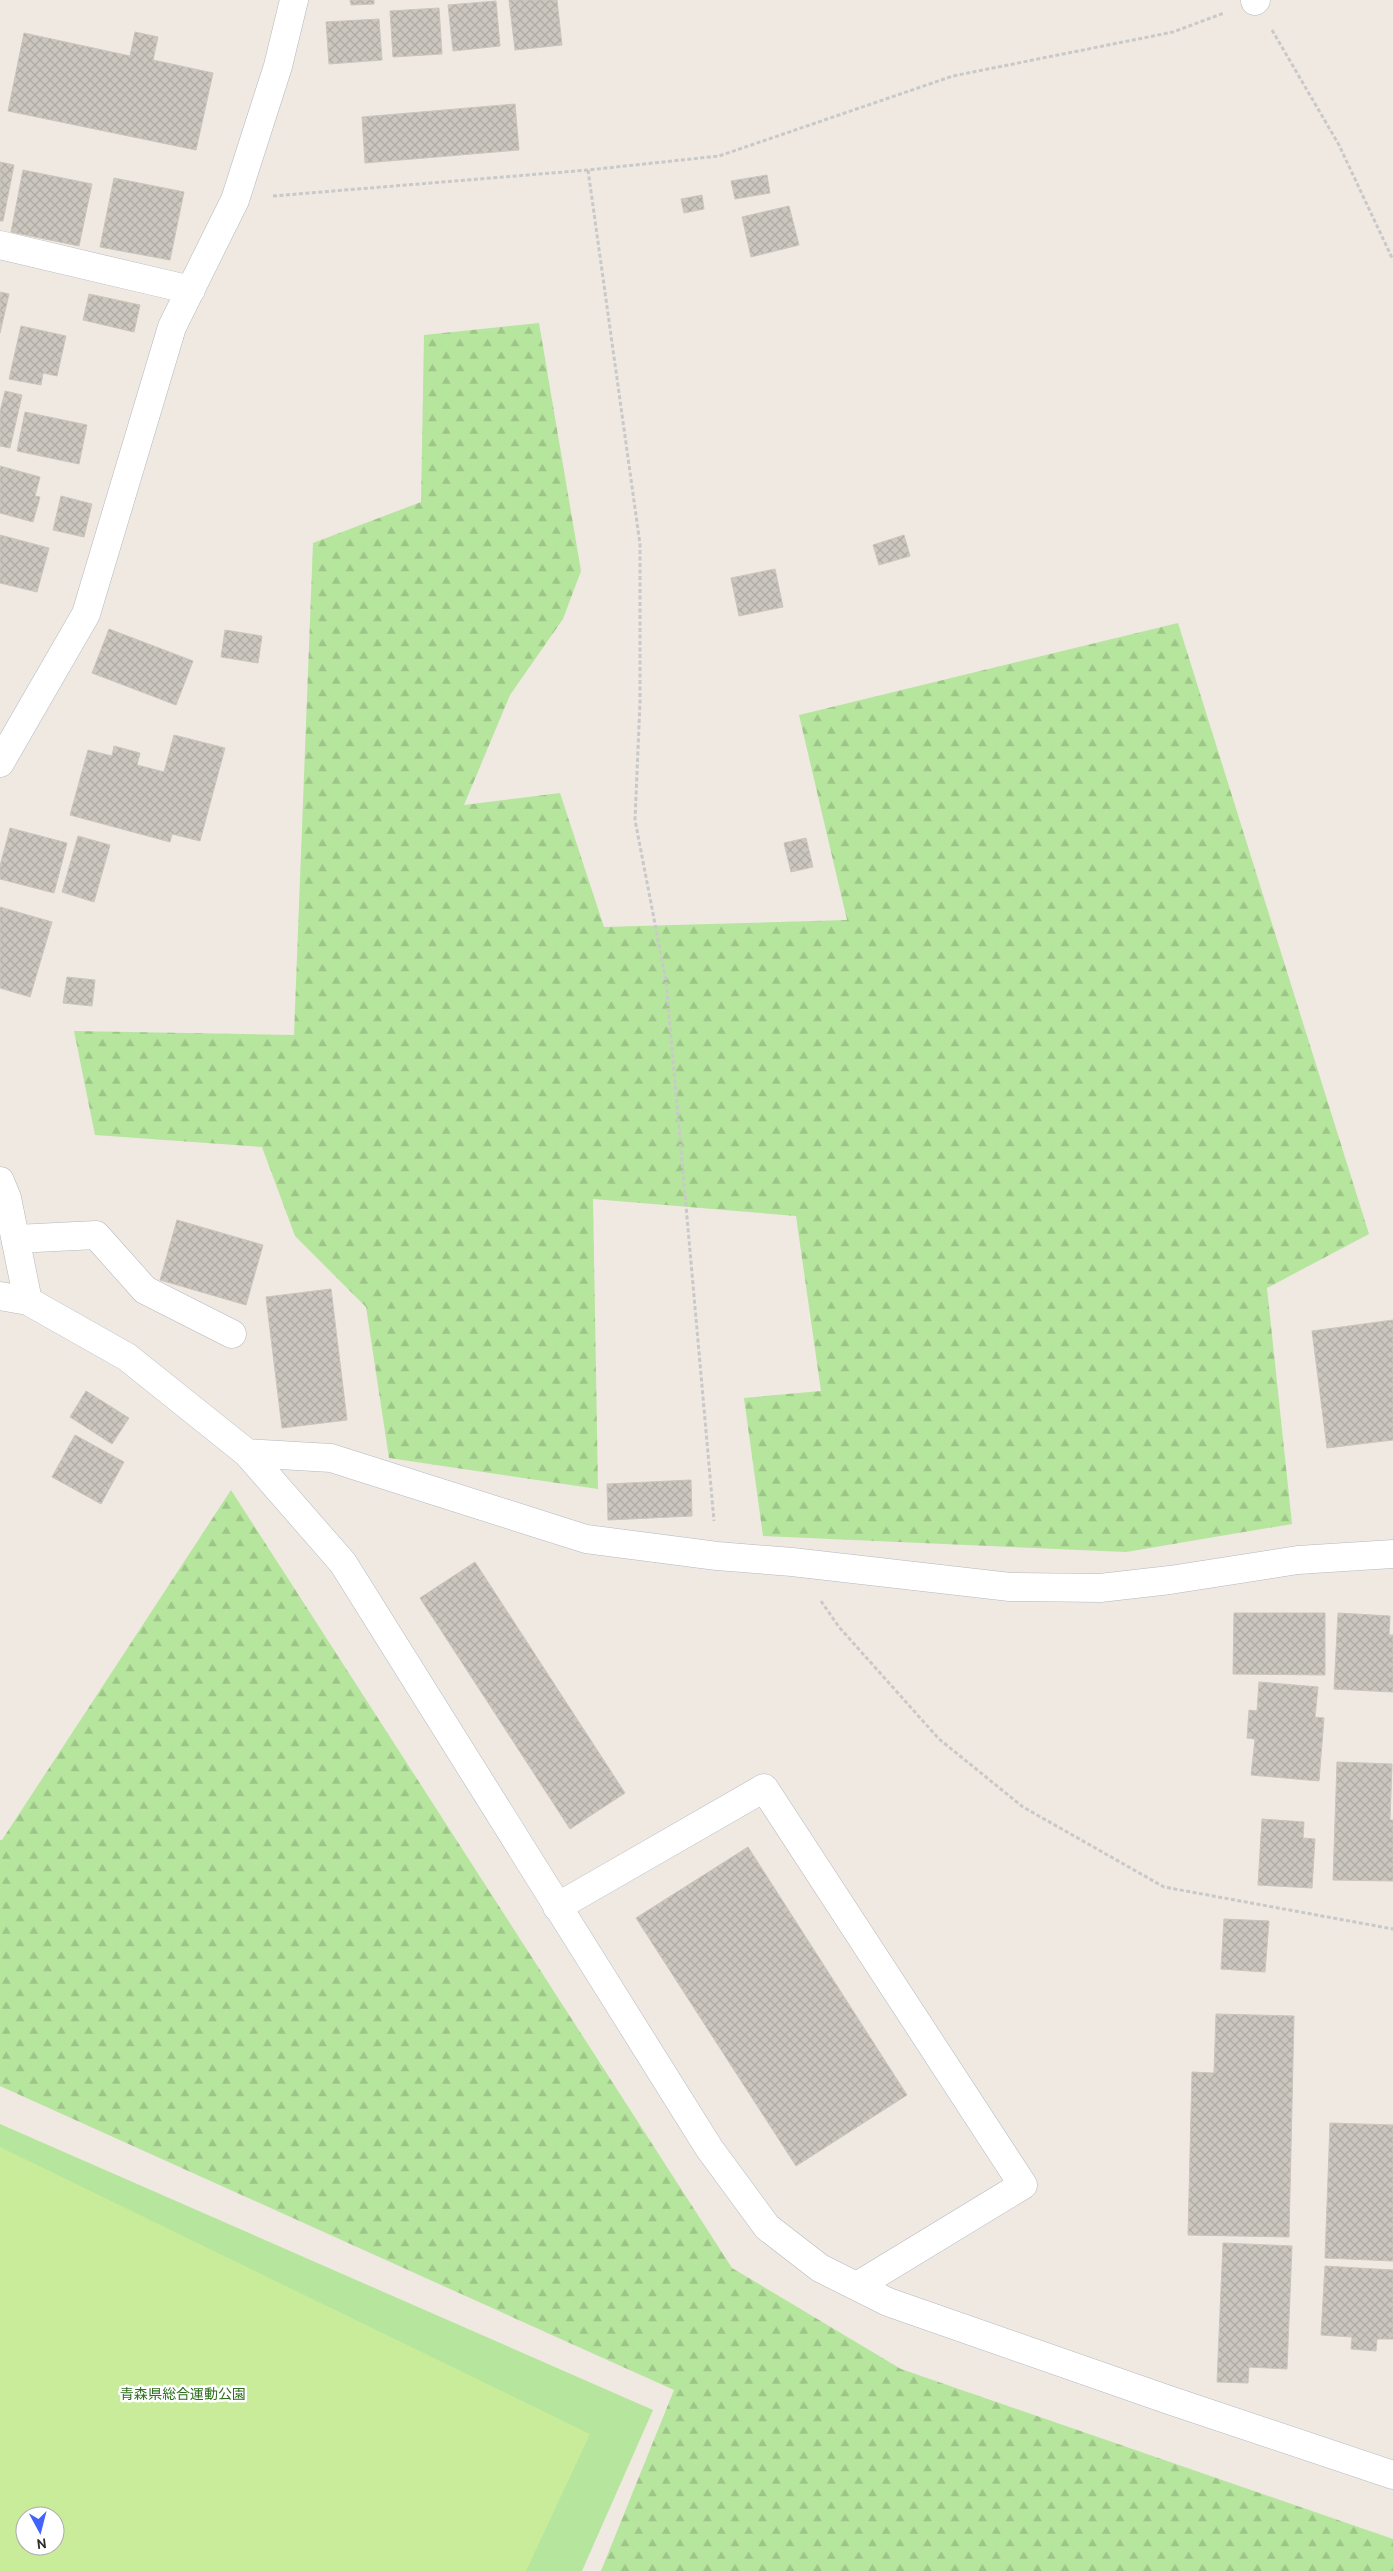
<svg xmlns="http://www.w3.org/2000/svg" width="1393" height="2571" font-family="Overpass,'Noto Sans JP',sans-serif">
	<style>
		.forest { fill: url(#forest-firs) }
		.park { fill: #b6e59e; fill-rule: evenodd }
		.pitch { fill: #c9ec9a; fill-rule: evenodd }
		.building { fill: url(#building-cross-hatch); stroke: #cbc5ba }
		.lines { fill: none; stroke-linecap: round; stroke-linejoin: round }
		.minor-casing { stroke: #b4b7c1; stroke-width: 29 }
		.path { stroke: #c9c9c9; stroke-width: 3; stroke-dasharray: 4 2.5; stroke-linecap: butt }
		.minor { stroke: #fff; stroke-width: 28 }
		.labels { text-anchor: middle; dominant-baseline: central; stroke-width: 5; stroke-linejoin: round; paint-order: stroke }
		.park-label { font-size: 14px; fill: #2c6e1b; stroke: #fff }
	</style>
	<defs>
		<pattern id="forest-firs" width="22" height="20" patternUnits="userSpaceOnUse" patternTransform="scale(1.25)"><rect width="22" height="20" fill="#b6e59e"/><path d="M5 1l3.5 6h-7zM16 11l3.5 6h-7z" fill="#9dc588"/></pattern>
		<pattern id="building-cross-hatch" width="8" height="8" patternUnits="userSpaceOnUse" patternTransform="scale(1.25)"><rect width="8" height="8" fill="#cbc7bf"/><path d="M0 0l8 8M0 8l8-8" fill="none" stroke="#afaba4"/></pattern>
	</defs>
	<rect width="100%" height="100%" fill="#efe9e1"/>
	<!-- forest -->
	<path class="forest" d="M539 323 581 571 563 619 510 695 464 805 560 793 604 927 847 920 799 715 1178 623 1369 1234 1267 1288 1292 1524 1126 1552 763 1536 744 1398 821 1391 796 1216 593 1199 598 1489 389 1458 366 1307 295 1236 262 1147 95 1135 74 1031 294 1035 313 543 421 502 424 335Z
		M231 1490 732 2268 901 2369 1393 2539V2571H601L674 2390 0 2086V1840H2Z"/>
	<!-- park -->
	<path class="park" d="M0 2124 653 2410 582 2571H0ZM25 2516H55V2546H25Z"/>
	<!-- pitch -->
	<path class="pitch" d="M0 2147 590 2434 526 2571H0ZM25 2516H55V2546H25Z"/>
	<!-- building -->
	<path class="building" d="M350 0H374V4L351 5Z
		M509 0H557L562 45 515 50Z
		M496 1 500 46 453 51 448 5Z
		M439 8 442 54 393 57 390 11Z
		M379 19 382 60 329 64 326 22Z
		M135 32 158 37 153 60 213 73 196 150 8 111 24 33 130 56Z
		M515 104 519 150 365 163 362 117Z
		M0 162 14 165 3 221H0Z
		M23 170 92 184 79 246 11 232Z
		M767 175 770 193 735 199 731 181Z
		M114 178 184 192 170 260 100 247Z
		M702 195 704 209 684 213 681 199Z
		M789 206 799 245 751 257 742 217Z
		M0 292 9 294 0 333Z
		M89 294 140 305 134 332 83 320Z
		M21 326 66 336 57 376 43 373 41 385 9 379Z
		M5 391 22 395 10 448 0 446V412Z
		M25 412 87 425 79 464 17 451Z
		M0 466 40 477 35 496 40 497 33 522 0 513Z
		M61 496 92 504 84 537 53 530Z
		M0 535 49 548 37 592 0 583Z
		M904 535 910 556 879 565 873 545Z
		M775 569 783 607 739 616 731 578Z
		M109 629 193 661 176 705 92 673Z
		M225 630 262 636 258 663 221 657Z
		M174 735 225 748 200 841 172 834 170 842 70 815 88 750 112 756 114 746 140 753 137 765 164 772Z
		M10 828 67 843 54 893 0 879V866Z
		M78 836 110 845 94 902 62 892Z
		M806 838 813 867 791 872 784 843Z
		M0 907 52 922 30 997 0 988Z
		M67 977 95 980 92 1006 63 1003Z
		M177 1220 263 1245 246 1305 160 1280Z
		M331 1289 347 1420 282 1428 266 1297Z
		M1393 1320V1440L1327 1448 1312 1331Z
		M86 1391 129 1418 112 1444 70 1417Z
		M75 1435 124 1462 101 1504 52 1477Z
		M691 1480 692 1516 608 1520 607 1484Z
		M475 1562 625 1793 570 1829 420 1598Z
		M1234 1613H1325V1675L1233 1674Z
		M1338 1613 1390 1616 1389 1635H1393V1692L1334 1689Z
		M1259 1682 1318 1687 1315 1717 1324 1718 1319 1781 1251 1775 1255 1739 1247 1738 1249 1710 1257 1711Z
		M1337 1762 1392 1764 1390 1820H1393V1881L1333 1880Z
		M1262 1819 1304 1822 1303 1838 1315 1839 1312 1888 1258 1885Z
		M748 1847 907 2095 796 2166 636 1918Z
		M1224 1919 1269 1921 1265 1972 1221 1969Z
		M1216 2014 1294 2016 1289 2237 1188 2235 1192 2072 1214 2073Z
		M1330 2123 1393 2125V2261L1325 2258Z
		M1223 2243 1292 2246 1287 2369 1249 2367 1248 2383 1217 2382Z
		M1325 2266 1393 2270V2339H1377L1376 2351 1351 2349 1352 2337 1321 2335Z"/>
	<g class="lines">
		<!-- minor casing -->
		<g class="minor-casing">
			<path id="minor" d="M1255 1 1256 0
				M0 245 191 290
				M0 763 86 614 172 327 235 200 278 66 294 0
				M0 1181 7 1198 28 1301
				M16 1239 96 1235 145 1290 232 1334
				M0 1296 28 1301 127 1357 247 1453 343 1563 709 2148 767 2227 820 2268 888 2302 1169 2400 1393 2475
				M247 1453 331 1458 586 1539 717 1556 792 1562 1010 1587 1100 1588 1170 1580 1298 1560 1393 1554
				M557 1907 764 1788 1023 2185 857 2286"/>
		</g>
		<!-- path -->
		<path class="path" d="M1272 30 1339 145 1393 260
			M588 170 640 544V702L635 820 666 981 714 1521
			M273 196 588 170 719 156 953 76 1173 32 1224 13
			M821 1601 839 1627 939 1739 1023 1807 1164 1887 1393 1929"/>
		<!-- minor -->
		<use href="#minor" class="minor"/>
	</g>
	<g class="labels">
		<!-- park labels -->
		<g class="park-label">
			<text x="183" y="2395">青森県総合運動公園</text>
		</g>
	</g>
	<!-- north arrow -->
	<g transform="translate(40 2531) rotate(173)"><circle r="24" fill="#ffffff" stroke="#ababab"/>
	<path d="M0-4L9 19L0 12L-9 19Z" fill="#4264fb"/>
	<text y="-8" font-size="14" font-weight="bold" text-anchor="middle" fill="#2e2e2e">N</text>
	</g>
</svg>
